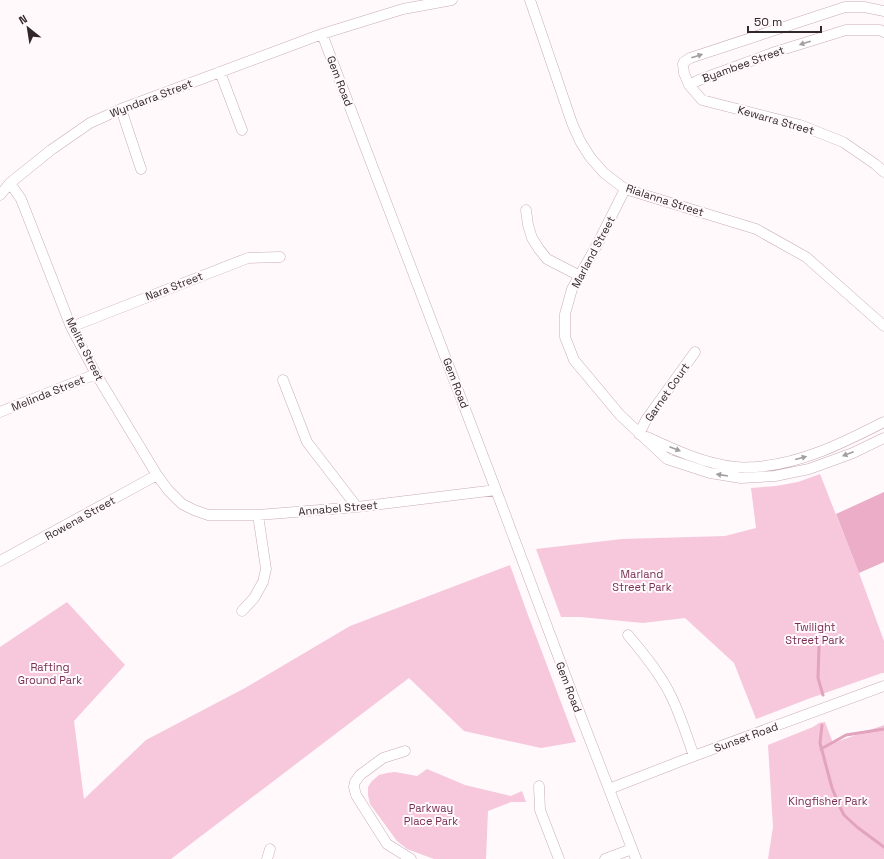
<svg xmlns="http://www.w3.org/2000/svg" width="884" height="859" font-family="'Space Grotesk',sans-serif">
	<style>
		.green { fill: #f7c8db }
		.forest { fill: #ebadc8 }
		.lines { fill: none; stroke-linecap: round; stroke-linejoin: round }
		.stream { stroke: #e2a3be; stroke-width: 3 }
		.minor-casing { stroke: #c9acb8; stroke-width: 11 }
		.minor { stroke: #fff; stroke-width: 10 }
		.oneway { fill: #a39ea0 }
		.labels { text-anchor: middle; dominant-baseline: central; stroke-width: 4; stroke-linejoin: round; paint-order: stroke }
		.street-label { font-size: 11px; fill: #32272b; stroke: #fff9fb }
		.park-label { font-size: 11px; fill: #782f54; stroke: #fff9fb }
	</style>
	<rect width="100%" height="100%" fill="#fff9fb"/>
	<!-- green -->
	<path class="green" d="M820 474 859 573 884 641V673H882L808 699 756 719 734 663 685 618 643 623 580 617H561L536 549 622 539 725 536 756 528 751 488 776 486 798 482Z
		M510 565 528 615 576 742 541 748 464 731 409 678 171 859H0V647L67 602 125 665 74 721 84 799 146 740 245 688 350 626Z
		M825 722 833 743 884 725V859H768L773 827 768 745 813 727 819 723Z
		M427 769 465 785 511 796 522 791 526 802H511L488 811 486 859H434L407 849 397 841 370 804 368 795V787L372 781 379 775 387 773 395 772 417 776Z"/>
	<!-- forest -->
	<path class="forest" d="M884 492V562L859 573 836 514Z"/>
	<g class="lines">
		<!-- stream -->
		<path class="stream" d="M819 646 818 678 823 695
			M822 725 820 743 832 788 839 805 844 815 857 827 884 847
			M821 749 846 735 884 729"/>
		<!-- minor casing -->
		<g class="minor-casing">
			<path id="minor" d="M530 0 572 123 580 141 590 157 604 173 625 189 756 229 806 257 884 326
				M884 11 864 7H845L690 58 684 62 683 64 684 73 689 85 702 100 800 125 843 142 875 164 884 172
				M322 34 496 490 575 701 636 859
				M220 72 242 130
				M689 85 699 80 775 52 846 30H880L884 32
				M121 109 141 169
				M10 183 21 199 71 327 96 374 157 475 168 490 182 504 194 510 208 515H258L357 507 496 490
				M625 189 597 245 572 289 565 314V337L574 360 620 415 667 459 710 473 741 478 775 476 809 469 853 453 884 438
				M0 195 10 183 51 150 90 123 121 109 322 34 403 9 452 0
				M526 210 528 225 532 238 539 249 547 259 580 276
				M71 327 248 258 280 257
				M283 380 307 442 357 507
				M0 412 96 374
				M639 434 646 420 695 352
				M647 437C675 450 705 464 736 467 742 468 749 467 755 467 801 464 843 443 884 422
				M0 561 157 475
				M242 611 254 598 263 582 266 569 258 515
				M628 635C644 654 662 676 672 698 681 717 687 737 694 756
				M405 751 383 758 360 775 355 782 354 787 356 795 387 844 411 859
				M539 786 540 810 559 859
				M609 789 694 756 884 686
				M267 859 270 849
				M605 859 632 849"/>
		</g>
		<!-- minor -->
		<use href="#minor" class="minor"/>
	</g>
	<!-- one-way arrows -->
	<defs><path id="oneway-solid" d="M-6-.8H1V-3.2L6.5 0L1 3.2V.8H-6Z"/></defs>
	<g class="oneway">
		<use href="#oneway-solid" transform="translate(805 43) rotate(163)"/>
		<use href="#oneway-solid" transform="translate(697 56) rotate(-18)"/>
		<use href="#oneway-solid" transform="translate(675 449) rotate(21)"/>
		<use href="#oneway-solid" transform="translate(848 454) rotate(159)"/>
		<use href="#oneway-solid" transform="translate(801 458) rotate(-15)"/>
		<use href="#oneway-solid" transform="translate(722 475) rotate(-171)"/>
	</g>
	<g class="labels">
		<!-- street labels -->
		<g class="street-label">
			<text transform="translate(743 64) rotate(-20)">Byambee Street</text>
			<text transform="translate(340 81) rotate(69)">Gem Road</text>
			<text transform="translate(151 98) rotate(-21)">Wyndarra Street</text>
			<text transform="translate(776 120) rotate(16)">Kewarra Street</text>
			<text transform="translate(665 200) rotate(18)">Rialanna Street</text>
			<text transform="translate(593 252) rotate(-62)">Marland Street</text>
			<text transform="translate(174 286) rotate(-21)">Nara Street</text>
			<text transform="translate(85 349) rotate(63)">Melita Street</text>
			<text transform="translate(456 383) rotate(69)">Gem Road</text>
			<text transform="translate(667 392) rotate(-55)">Garnet Court</text>
			<text transform="translate(48 393) rotate(-22)">Melinda Street</text>
			<text transform="translate(338 508) rotate(-5)">Annabel Street</text>
			<text transform="translate(80 518) rotate(-29)">Rowena Street</text>
			<text transform="translate(569 687) rotate(69)">Gem Road</text>
			<text transform="translate(746 737) rotate(-20)">Sunset Road</text>
		</g>
		<!-- park labels -->
		<g class="park-label">
			<text x="642" y="574">Marland<tspan x="642" dy="13">Street Park</tspan></text>
			<text x="815" y="627">Twilight<tspan x="815" dy="13">Street Park</tspan></text>
			<text x="50" y="667">Rafting<tspan x="50" dy="13">Ground Park</tspan></text>
			<text x="828" y="801">Kingfisher Park</text>
			<text x="431" y="808">Parkway<tspan x="431" dy="13">Place Park</tspan></text>
		</g>
	</g>
	<!-- north arrow -->
	<g transform="translate(28 28) rotate(330)" stroke="#fff9fb" stroke-width="3" paint-order="stroke">
	<path d="M0-3L7 15L0 10L-7 15Z" fill="#32272b"/>
	<text y="-6" font-size="11" font-weight="bold" text-anchor="middle" fill="#32272b">N</text>
	</g>
	<!-- scale -->
	<path d="M748 26v6h73v-6" fill="none" stroke="#32272b" stroke-width="2"/>
	<text x="754" y="26" font-size="12" fill="#32272b" stroke="#fff9fb" stroke-width="3" paint-order="stroke">50 m</text>
</svg>
